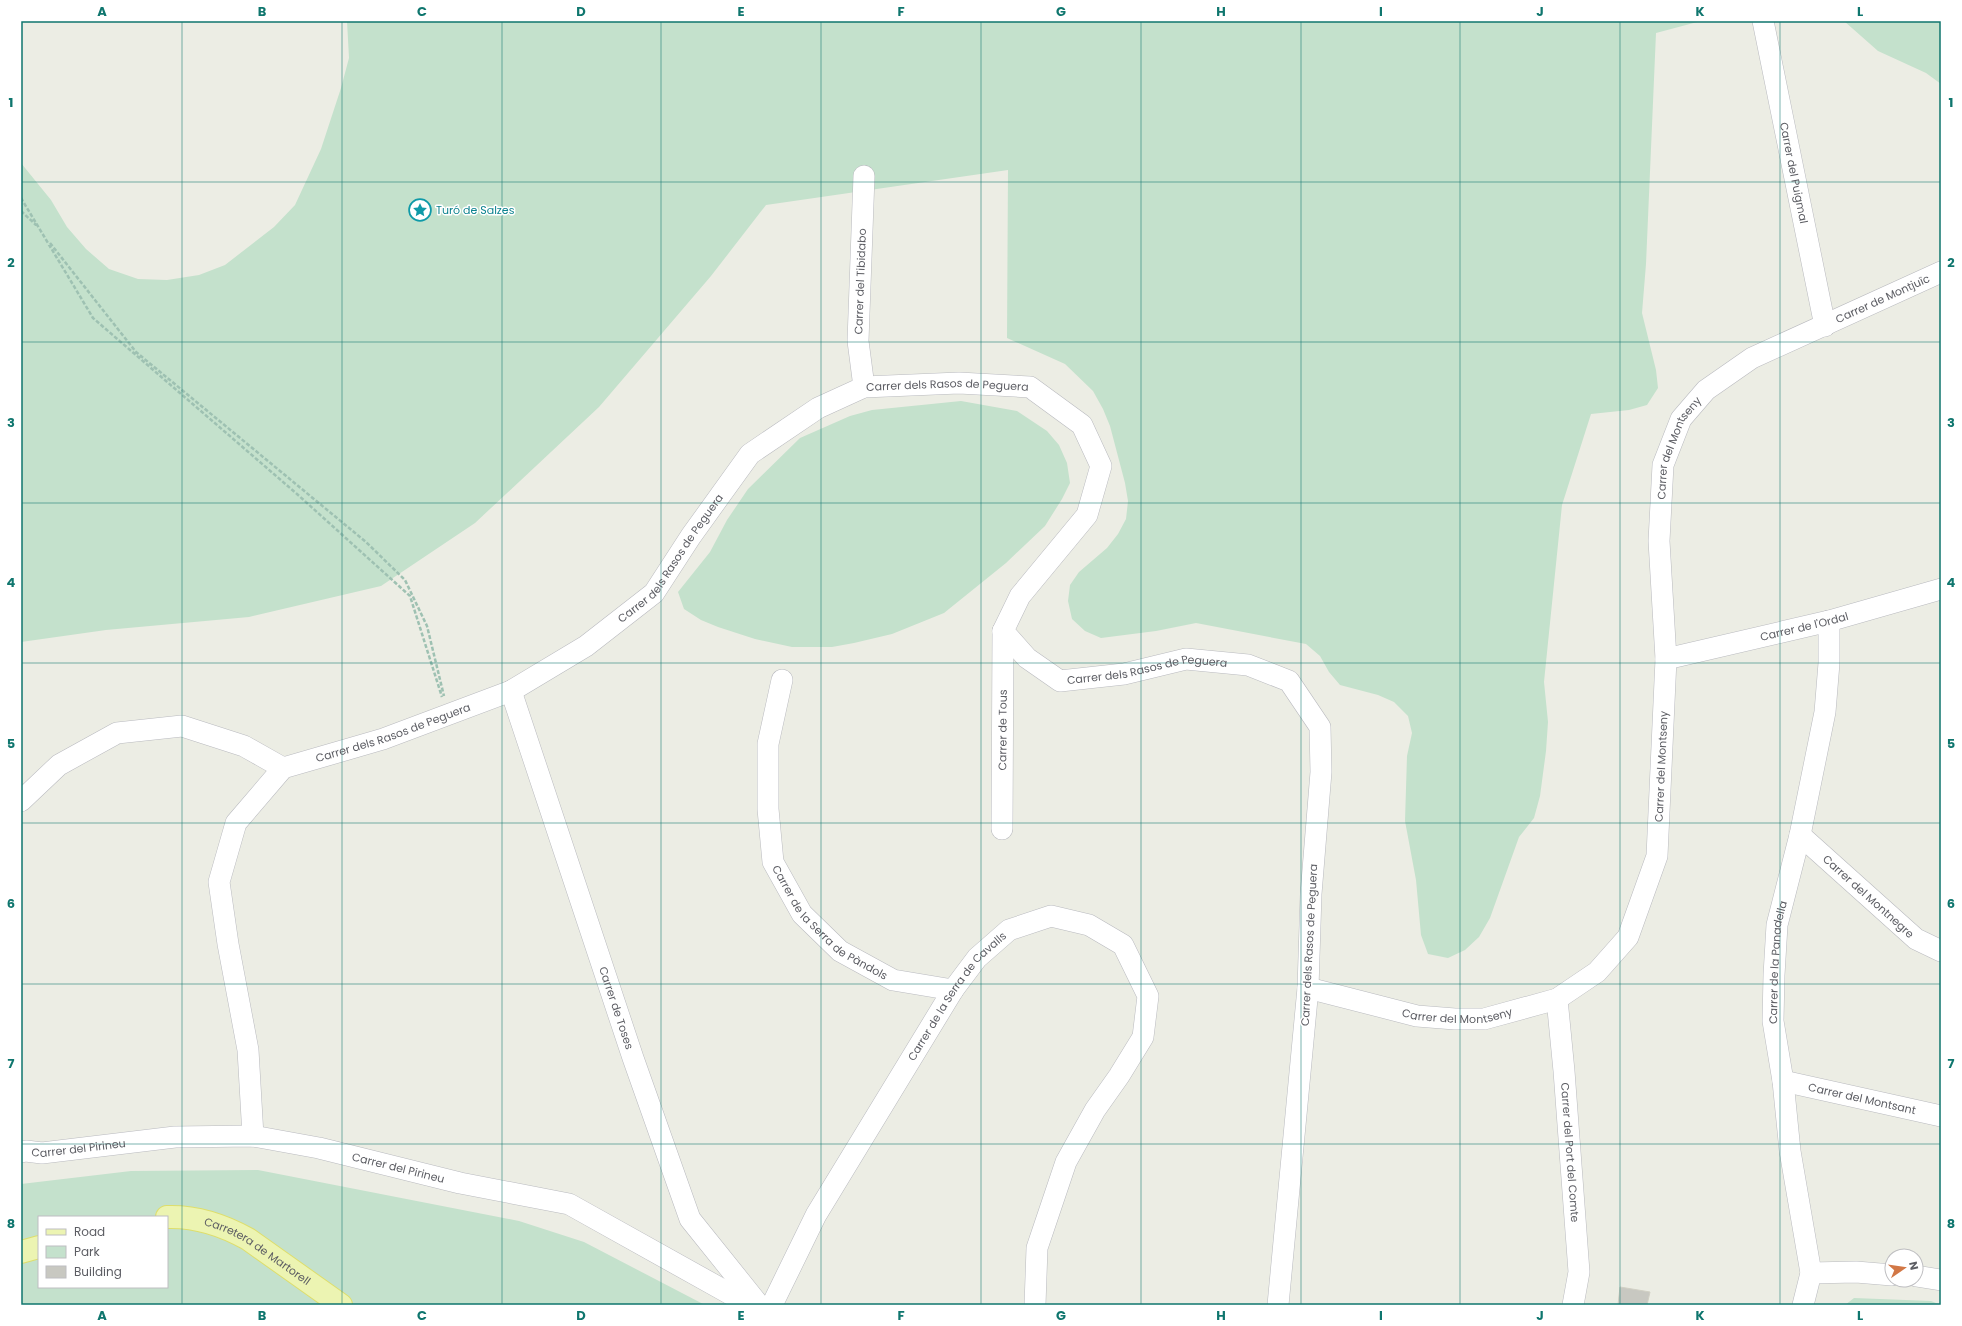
<svg xmlns="http://www.w3.org/2000/svg" width="1962" height="1326" font-family="Poppins,sans-serif">
	<style>
		.green { fill: #c4e1cc; fill-rule: evenodd }
		.building { fill: #c8c8c1; stroke: #d1d0c4 }
		.lines { fill: none; stroke-linecap: round; stroke-linejoin: round }
		.minor-casing { stroke: #b9babf; stroke-width: 22 }
		.major-casing { stroke: #dede6c; stroke-width: 24 }
		.path { stroke: #9ec1b2; stroke-width: 2.5; stroke-dasharray: 4 2; stroke-linecap: butt }
		.minor { stroke: #fff; stroke-width: 21 }
		.major { stroke: #ecf4b2; stroke-width: 22 }
		.grid { fill: none; stroke: #0f766e; stroke-width: 1; stroke-opacity: 0.55 }
		.labels { text-anchor: middle; dominant-baseline: central; stroke-width: 3; stroke-linejoin: round; paint-order: stroke }
		.street-label { font-size: 11px; fill: #5c5d63; stroke: #fff }
		.culture-label { font-size: 11px; fill: #0d838f; stroke: #fff; text-anchor: start }
		.neatline { fill: none; stroke: #0f766e; stroke-width: 1.5 }
		.grid-label { font-size: 13px; text-anchor: middle; font-weight: bold; fill: #0f766e }
	</style>
	<rect width="100%" height="100%" fill="#ecede4"/>
	<!-- green -->
	<path class="green" d="M347 21H1701L1656 33 1646 264 1642 313 1656 370 1658 388 1647 405 1629 410 1591 414 1562 505 1544 682 1548 722 1546 751 1540 796 1534 818 1519 837 1490 918 1479 937 1465 950 1448 958 1428 954 1421 935 1416 880 1405 821 1407 756 1412 733 1408 716 1394 702 1378 695 1340 685 1329 672 1320 656 1306 644 1196 623 1156 631 1101 638 1085 631 1072 619 1068 601 1070 585 1079 572 1107 548 1118 534 1126 519 1128 501 1125 483 1110 426 1103 409 1093 391 1065 364 1007 338 1008 170 766 205 711 276 599 407 475 523 381 586 249 617 106 630 21 642V163L51 200 67 227 86 249 109 269 138 279 167 280 199 275 225 265 274 227 295 205 321 149 341 88 349 58Z
		M1844 21H1941V84L1926 73 1878 51Z
		M961 401 1017 411 1047 431 1059 445 1067 463 1070 483 1062 499 1045 526 1006 563 944 613 892 634 854 643 832 647H792L755 639 718 627 701 620 684 609 678 592 710 552 727 520 748 489 800 438 850 416 872 410Z
		M258 1170 519 1221 584 1242 705 1305H21V1184L131 1171ZM39 1217H167V1287H39Z
		M1854 1298 1931 1301 1941 1305H1845Z"/>
	<!-- building -->
	<path class="building" d="M1620 1287 1650 1292 1647 1305H1618Z"/>
	<g class="lines">
		<!-- minor casing -->
		<g class="minor-casing">
			<g id="minor">
				<path id="s1" d="M1763 21 1825 326"/>
				<path id="s2" d="M864 387 858 341 864 176"/>
				<path id="s3" d="M1666 659 1829 621 1941 589"/>
				<path id="s4" d="M782 680 768 744V809L773 862 802 914 840 951 893 980 953 990"/>
				<path id="s5" d="M511 691 633 1058 690 1219 759 1305"/>
				<path d="M21 801 59 765 117 733 182 726 244 746 283 768"/>
				<path id="s6" d="M1002 829 1003 631"/>
				<path id="s7" d="M1800 835 1916 939 1941 951"/>
				<path id="s8" d="M1308 988 1417 1016 1455 1019H1484L1557 999 1597 972 1628 937 1657 856 1666 659 1659 541 1663 465 1681 419 1706 390 1752 358 1941 272"/>
				<path id="s9" d="M1557 999 1564 1071 1579 1272 1573 1305"/>
				<path id="s10" d="M1783 1081 1941 1116"/>
				<path id="s11" d="M253 1136 248 1050 228 944 219 882 236 823 283 768 383 739 511 691 586 646 654 593 691 536 750 454 818 408 864 387 959 383 1030 387 1082 425 1101 466 1087 515 1020 596 1003 631 1027 658 1060 681 1124 674 1186 659 1248 665 1289 681 1320 727 1321 772 1311 894 1308 988 1278 1305"/>
				<path id="s12" d="M21 1152 26 1151 42 1153 175 1137 253 1136 319 1148 460 1183 569 1204 750 1305"/>
				<path d="M1811 1273 1856 1272 1892 1275"/>
				<path d="M1916 1276 1941 1280"/>
				<path id="s13" d="M772 1305 816 1215 953 990 977 958 1009 930 1051 916 1089 925 1123 945 1148 996 1143 1037 1119 1076 1095 1110 1066 1162 1037 1248 1035 1305"/>
				<path id="s14" d="M1803 1305 1811 1273 1790 1151 1783 1081 1773 1021 1774 975 1777 925 1800 835 1825 712 1829 663V621"/>
			</g>
		</g>
		<!-- major casing -->
		<g class="major-casing">
			<g id="major">
				<path id="s15" d="M167 1217C196 1216 223 1225 248 1239L341 1305"/>
				<path d="M21 1252 39 1247"/>
			</g>
		</g>
		<!-- path -->
		<path class="path" d="M21 198 93 318 297 494 410 596 442 697
			M21 211 36 225
			M50 243 136 352 366 542 405 580 427 626 444 696"/>
		<!-- minor -->
		<use href="#minor" class="minor"/>
		<!-- major -->
		<use href="#major" class="major"/>
	</g>
	<!-- grid -->
	<path class="grid" d="M182 21V1305M342 21V1305M502 21V1305M661 21V1305M821 21V1305M981 21V1305M1141 21V1305M1301 21V1305M1460 21V1305M1620 21V1305M1780 21V1305M21 182H1941M21 342H1941M21 503H1941M21 663H1941M21 823H1941M21 984H1941M21 1144H1941"/>
	<!-- icons -->
	<defs>
		<g id="sight-ring" transform="scale(1.15)"><circle r="9.5" fill="#fff" stroke="#0f9aa8" stroke-width="1.5"/><path d="M0-6L1.8-2.2L6-1.7L2.9 1.2L3.7 5.4L0 3.3L-3.7 5.4L-2.9 1.2L-6-1.7L-1.8-2.2Z" fill="#0f9aa8"/></g>
	</defs>
	<g fill-rule="evenodd">
		<use href="#sight-ring" x="420" y="210"/>
	</g>
	<g class="labels">
		<!-- street labels -->
		<g class="street-label">
			<text stroke="none"><textPath href="#s1" startOffset="155">Carrer del Puigmal</textPath></text>
			<text stroke="none"><textPath href="#s2" startOffset="106">Carrer del Tibidabo</textPath></text>
			<text stroke="none"><textPath href="#s8" startOffset="1115">Carrer de Montjuïc</textPath></text>
			<text stroke="none"><textPath href="#s11" startOffset="1190">Carrer dels Rasos de Peguera</textPath></text>
			<text stroke="none"><textPath href="#s8" startOffset="849">Carrer del Montseny</textPath></text>
			<text stroke="none"><textPath href="#s11" startOffset="842">Carrer dels Rasos de Peguera</textPath></text>
			<text stroke="none"><textPath href="#s3" startOffset="142">Carrer de l'Ordal</textPath></text>
			<text stroke="none"><textPath href="#s11" startOffset="1742">Carrer dels Rasos de Peguera</textPath></text>
			<text stroke="none"><textPath href="#s6" startOffset="99">Carrer de Tous</textPath></text>
			<text stroke="none"><textPath href="#s11" startOffset="506">Carrer dels Rasos de Peguera</textPath></text>
			<text stroke="none"><textPath href="#s8" startOffset="526">Carrer del Montseny</textPath></text>
			<text stroke="none"><textPath href="#s7" startOffset="92">Carrer del Montnegre</textPath></text>
			<text stroke="none"><textPath href="#s4" startOffset="269">Carrer de la Serra de Pàndols</textPath></text>
			<text transform="translate(1309 945) rotate(-87)">Carrer dels Rasos de Peguera</text>
			<text stroke="none"><textPath href="#s14" startOffset="347">Carrer de la Panadella</textPath></text>
			<text stroke="none"><textPath href="#s13" startOffset="361">Carrer de la Serra de Cavalls</textPath></text>
			<text stroke="none"><textPath href="#s5" startOffset="334">Carrer de Toses</textPath></text>
			<text stroke="none"><textPath href="#s8" startOffset="153">Carrer del Montseny</textPath></text>
			<text stroke="none"><textPath href="#s10" startOffset="81">Carrer del Montsant</textPath></text>
			<text stroke="none"><textPath href="#s12" startOffset="58">Carrer del Pirineu</textPath></text>
			<text stroke="none"><textPath href="#s9" startOffset="154">Carrer del Port del Comte</textPath></text>
			<text stroke="none"><textPath href="#s12" startOffset="382">Carrer del Pirineu</textPath></text>
			<text stroke="none"><textPath href="#s15" startOffset="99">Carretera de Martorell</textPath></text>
		</g>
		<!-- culture labels -->
		<g class="culture-label">
			<text x="436" y="210">Turó de Salzes</text>
		</g>
	</g>
	<!-- border -->
	<rect width="1962" height="1326" fill="none" stroke="#ffffff" stroke-width="44"/>
	<!-- legend -->
	<rect x="38" y="1216" width="130" height="72" fill="#ffffff" stroke="#bebec1"/>
	<rect x="46" y="1229" width="20" height="6" fill="#ecf4b2" stroke="#bebec1"/>
	<text x="74" y="1236" font-size="12" fill="#5c5d63">Road</text>
	<rect x="46" y="1246" width="20" height="12" fill="#c4e1cc" stroke="#bebec1"/>
	<text x="74" y="1256" font-size="12" fill="#5c5d63">Park</text>
	<rect x="46" y="1266" width="20" height="12" fill="#c8c8c1" stroke="#bebec1"/>
	<text x="74" y="1276" font-size="12" fill="#5c5d63">Building</text>
	<!-- north arrow -->
	<g transform="translate(1904 1268) rotate(77)"><circle r="19" fill="#ffffff" stroke="#bebec1"/>
	<path d="M0-3L7 15L0 10L-7 15Z" fill="#d27745"/>
	<text y="-6" font-size="11" font-weight="bold" text-anchor="middle" fill="#5c5d63">N</text>
	</g>
	<rect x="22" y="22" width="1918" height="1282" class="neatline"/>
	<g class="grid-label">
		<text x="102" y="16">A</text>
		<text x="262" y="16">B</text>
		<text x="422" y="16">C</text>
		<text x="581" y="16">D</text>
		<text x="741" y="16">E</text>
		<text x="901" y="16">F</text>
		<text x="1061" y="16">G</text>
		<text x="1221" y="16">H</text>
		<text x="1381" y="16">I</text>
		<text x="1540" y="16">J</text>
		<text x="1700" y="16">K</text>
		<text x="1860" y="16">L</text>
		<text x="11" y="107">1</text>
		<text x="1951" y="107">1</text>
		<text x="11" y="267">2</text>
		<text x="1951" y="267">2</text>
		<text x="11" y="427">3</text>
		<text x="1951" y="427">3</text>
		<text x="11" y="587">4</text>
		<text x="1951" y="587">4</text>
		<text x="11" y="748">5</text>
		<text x="1951" y="748">5</text>
		<text x="11" y="908">6</text>
		<text x="1951" y="908">6</text>
		<text x="11" y="1068">7</text>
		<text x="1951" y="1068">7</text>
		<text x="11" y="1228">8</text>
		<text x="1951" y="1228">8</text>
		<text x="102" y="1320">A</text>
		<text x="262" y="1320">B</text>
		<text x="422" y="1320">C</text>
		<text x="581" y="1320">D</text>
		<text x="741" y="1320">E</text>
		<text x="901" y="1320">F</text>
		<text x="1061" y="1320">G</text>
		<text x="1221" y="1320">H</text>
		<text x="1381" y="1320">I</text>
		<text x="1540" y="1320">J</text>
		<text x="1700" y="1320">K</text>
		<text x="1860" y="1320">L</text>
	</g>
</svg>
